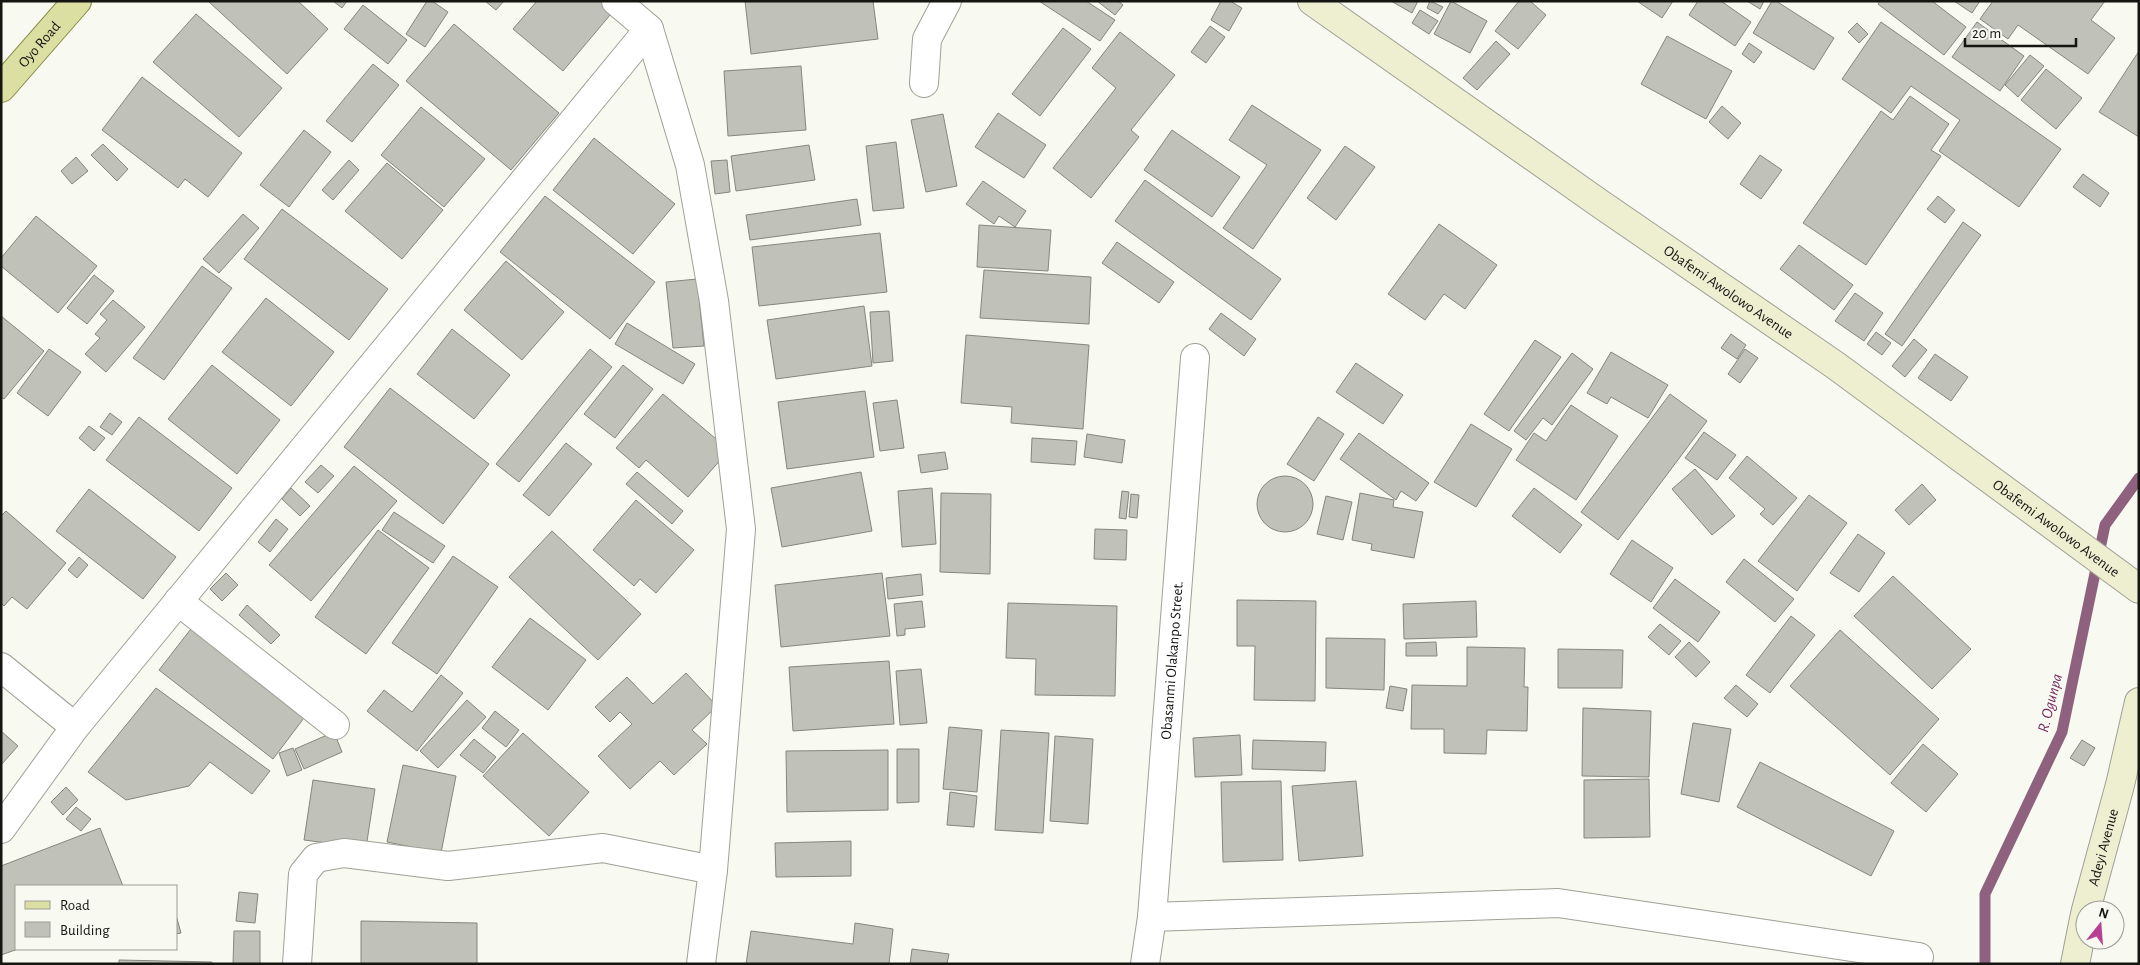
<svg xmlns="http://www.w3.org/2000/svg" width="2140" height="965" font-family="'Alegreya Sans',sans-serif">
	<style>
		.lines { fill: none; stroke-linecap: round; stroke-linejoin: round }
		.stream { stroke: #8e627e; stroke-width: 11 }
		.building { fill: #c0c1b8; stroke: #85867e }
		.street-casing { stroke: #9fa097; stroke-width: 30 }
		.secondary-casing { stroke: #9fa097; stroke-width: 30 }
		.primary-casing { stroke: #878a47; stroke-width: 30 }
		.street { stroke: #fff; stroke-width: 28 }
		.secondary { stroke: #edefd0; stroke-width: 28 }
		.primary { stroke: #dcdfa2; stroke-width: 28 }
		.labels { text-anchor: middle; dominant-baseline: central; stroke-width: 4.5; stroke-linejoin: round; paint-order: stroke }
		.street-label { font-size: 15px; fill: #151512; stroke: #f8f9f0 }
		.water-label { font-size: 16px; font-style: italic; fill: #782c62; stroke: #f8f9f0 }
	</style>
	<rect width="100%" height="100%" fill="#f8f9f0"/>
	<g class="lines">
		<!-- stream -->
		<path class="stream" d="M1985 964V894L2062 732 2105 525 2139 478"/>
	</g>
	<!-- building -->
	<path class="building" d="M208 1H298L328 29 287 74Z
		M333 1H347L342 8Z
		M427 1H432L448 12 425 47 406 34Z
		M485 1H504L496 10Z
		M537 1H608L616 8 563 71 513 29Z
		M745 1H873L878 39 751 54Z
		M1039 1H1086L1115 20 1100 41Z
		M1097 1H1118L1123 5 1115 15Z
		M1221 1H1230L1242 8 1229 31 1211 20Z
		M1391 1H1418L1412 13Z
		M1430 1 1443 7 1438 14 1427 8Z
		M1451 1 1487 21 1470 53 1434 34Z
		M1519 1H1530L1546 15 1518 49 1495 31Z
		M1637 1H1673L1662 18Z
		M1698 1H1721L1751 22 1735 46 1689 15Z
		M1747 1H1764L1760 9Z
		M1772 1H1776L1834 38 1814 70 1753 33Z
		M1880 1H1932L1966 27 1944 55 1878 4Z
		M1954 1H1980L1972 13Z
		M1993 1H2105L2091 20 2115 38 2088 74 2018 25 2008 39 1980 19Z
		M363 5 407 40 388 64 344 29Z
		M1420 10 1438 21 1429 34 1412 23Z
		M196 14 282 88 239 137 153 62Z
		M1881 22 2061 149 2019 207 1939 151 1960 120 1911 86 1891 113 1842 79Z
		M1977 22 2024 56 2000 91 1952 57Z
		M1857 23 1868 34 1859 43 1848 32Z
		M454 24 559 113 511 170 406 81Z
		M1210 26 1225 37 1206 63 1191 52Z
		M1063 28 1091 49 1040 116 1012 94Z
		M1120 32 1175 75 1131 130 1139 137 1091 198 1053 168 1116 88 1092 68Z
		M1667 36 1732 71 1706 119 1641 84Z
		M1496 41 1510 54 1477 90 1463 78Z
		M1749 43 1762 52 1754 63 1742 54Z
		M2139 51V137L2099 112Z
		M2030 55 2044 66 2018 97 2005 85Z
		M373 64 399 85 352 142 326 121Z
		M801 66 806 130 728 136 724 71Z
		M2046 69 2082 98 2056 129 2021 100Z
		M142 77 242 153 208 197 185 179 178 188 102 130Z
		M1910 96 1949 124 1931 150 1941 156 1866 265 1803 223 1881 111 1893 120Z
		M1252 105 1321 150 1253 249 1223 228 1267 165 1229 140Z
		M1722 106 1741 123 1728 139 1709 122Z
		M421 107 485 159 444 207 381 155Z
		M998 113 1046 145 1024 178 975 147Z
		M943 114 957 186 926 192 911 120Z
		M304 130 331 152 289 207 260 185Z
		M1172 130 1240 177 1212 217 1144 170Z
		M594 138 675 204 633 254 553 190Z
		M896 142 904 208 873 211 866 146Z
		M103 144 128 169 117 181 91 155Z
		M809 145 815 180 736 191 731 156Z
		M1345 146 1375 167 1336 220 1307 198Z
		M1760 155 1782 170 1761 199 1740 184Z
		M76 157 88 171 72 184 61 171Z
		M349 160 359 170 333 200 322 190Z
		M727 160 730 192 715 194 711 161Z
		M387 163 443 210 402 259 345 211Z
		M2083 174 2109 193 2100 207 2073 187Z
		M1145 180 1281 279 1251 320 1115 221Z
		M983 181 1026 211 1015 227 999 216 994 224 966 204Z
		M545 196 655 282 610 339 500 252Z
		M1938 196 1955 210 1945 223 1927 209Z
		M857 199 861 225 750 240 746 215Z
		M282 209 388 289 349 340 244 259Z
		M243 214 259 228 219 273 203 259Z
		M36 216 97 266 58 313 1 266V258Z
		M1963 222 1981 235 1902 346 1885 334Z
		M1439 224 1497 265 1465 309 1444 294 1425 320 1388 294Z
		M979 225 1051 230 1048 271 977 267Z
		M880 233 887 292 759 306 752 247Z
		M1117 242 1174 282 1159 303 1102 263Z
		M1799 245 1853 285 1834 310 1780 269Z
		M506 261 564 312 522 360 464 310Z
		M202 266 232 288 164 380 133 358Z
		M984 270 1091 277 1089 324 980 318Z
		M94 275 114 291 87 324 67 308Z
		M697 279 704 346 673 348 666 282Z
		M1855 293 1883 313 1864 341 1835 321Z
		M266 298 334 352 291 406 222 352Z
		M113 300 145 327 106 372 85 354 100 338 95 334 107 320 100 314Z
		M864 306 872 366 776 379 767 320Z
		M889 311 893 361 873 363 870 312Z
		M1221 313 1256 339 1244 356 1209 329Z
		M1 316 44 351 4 399 1 397Z
		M627 323 695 364 683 384 615 344Z
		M452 329 510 375 474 419 417 374Z
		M1876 332 1891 343 1882 355 1867 344Z
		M1731 334 1746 345 1737 359 1721 348Z
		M966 335 1089 345 1083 429 1011 423 1012 407 961 403Z
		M1914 339 1927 350 1905 377 1892 366Z
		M1535 340 1561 357 1509 431 1484 414Z
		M49 349 81 372 48 416 17 393Z
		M590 349 612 367 519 482 496 464Z
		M1745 349 1758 358 1740 383 1728 374Z
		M1611 352 1668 385 1648 418 1611 397 1607 404 1587 393Z
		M1572 353 1593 369 1552 425 1543 418 1526 440 1514 431Z
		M1935 354 1968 377 1951 401 1918 378Z
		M1356 363 1403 395 1383 424 1336 392Z
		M212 365 280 420 237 474 168 419Z
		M623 365 653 389 615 438 584 414Z
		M390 388 489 464 443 524 344 447Z
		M865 391 874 457 787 469 778 402Z
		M663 394 729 450 688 497 646 460 639 468 616 448Z
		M1670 394 1707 421 1618 540 1581 512Z
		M897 400 904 448 880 451 873 403Z
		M1571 405 1618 436 1576 500 1516 460 1534 433 1546 441Z
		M110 413 122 422 112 435 100 427Z
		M139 417 232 488 199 531 106 460Z
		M1318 417 1344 434 1314 481 1287 464Z
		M1471 424 1512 449 1476 507 1434 482Z
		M89 426 105 438 94 451 79 438Z
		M1704 432 1736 455 1717 480 1685 458Z
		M1359 433 1429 483 1416 501 1401 491 1396 500 1340 459Z
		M1087 434 1125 440 1122 463 1084 457Z
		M1032 438 1077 441 1075 465 1031 462Z
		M566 443 592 464 549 516 523 495Z
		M945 452 948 469 921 473 918 455Z
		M1747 456 1797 498 1773 525 1760 514 1765 509 1729 478Z
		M321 465 334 476 318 493 305 482Z
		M354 466 397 501 311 601 269 565Z
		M1695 469 1735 516 1712 535 1672 489Z
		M637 472 683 511 672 524 626 484Z
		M861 472 872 531 782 547 771 488Z
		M1257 504a28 28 0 1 1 56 0a28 28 0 1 1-56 0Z
		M1922 484 1936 500 1909 525 1895 510Z
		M291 488 310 506 300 516 282 499Z
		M932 488 936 544 902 547 898 491Z
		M1534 488 1582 525 1560 553 1512 516Z
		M89 489 176 557 143 599 56 531Z
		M1122 491 1129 492 1126 519 1119 518Z
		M941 493 991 494 990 574 940 572Z
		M1360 493 1394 500 1393 507 1423 512 1414 558 1371 550 1372 544 1352 540Z
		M1131 494 1139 495 1137 518 1129 517Z
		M1809 495 1847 523 1797 591 1758 561Z
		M1326 496 1352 502 1343 540 1317 534Z
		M636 500 694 550 656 593 640 579 634 586 593 550Z
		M6 511 66 563 27 609 12 597 4 606 1 603V516Z
		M394 512 445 546 433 563 382 530Z
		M276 519 288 529 270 552 258 542Z
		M1095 529 1127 530 1126 560 1094 559Z
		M378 530 429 568 366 654 315 617Z
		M552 531 641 614 598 660 509 577Z
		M1858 534 1885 553 1859 592 1830 573Z
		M1632 540 1673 568 1651 602 1610 574Z
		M453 556 498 587 437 674 392 643Z
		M79 557 88 565 77 578 68 570Z
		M1744 559 1794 599 1775 622 1726 582Z
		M226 573 238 585 222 601 210 589Z
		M882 573 890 636 781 647 775 585Z
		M921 574 923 595 888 599 886 578Z
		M1893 576 1971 649 1932 689 1854 616Z
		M1675 579 1720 612 1698 642 1653 608Z
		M1237 600 1316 601 1315 701 1254 700 1255 646H1237Z
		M922 601 925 627 905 629V635L897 636 894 604Z
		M1476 601 1477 637 1404 639 1403 604Z
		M1008 603 1117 606 1115 696 1035 695 1036 659 1006 658Z
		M247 605 280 635 271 644 239 615Z
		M1791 616 1815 635 1770 693 1746 675Z
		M530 618 586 660 548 710 492 667Z
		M1660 624 1681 641 1669 655 1648 637Z
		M194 625 307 714 273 759 159 670Z
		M1840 630 1939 719 1890 775 1790 686Z
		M1326 638 1385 639 1384 690 1326 688Z
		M1436 642 1437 656H1406V643Z
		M1689 642 1710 662 1696 677 1675 657Z
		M1467 647 1525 648 1524 687H1528L1527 731 1487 730 1486 754 1444 753V729H1411L1412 685 1467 686Z
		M1558 649 1623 650 1622 688H1558Z
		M889 661 894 724 793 731 789 667Z
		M921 669 927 723 900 725 896 671Z
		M686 673 717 706 692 730 707 744 674 775 660 761 630 789 598 756 632 724 620 712 610 722 595 707 627 677 653 704Z
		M441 675 463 693 417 751 367 711 384 690 412 712Z
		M1736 685 1758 704 1747 717 1724 698Z
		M1390 686 1407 689 1403 711 1386 708Z
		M156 688 270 771 252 794 210 762 189 786 126 800 88 772Z
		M467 700 486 717 438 768 420 751Z
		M1583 708 1651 711 1649 777 1582 776Z
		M495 711 519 730 506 747 482 728Z
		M1693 723 1731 729 1719 802 1681 794Z
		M949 727 982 730 977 792 943 789Z
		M1001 730 1049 733 1043 833 995 830Z
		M1 731 18 746 1 765Z
		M334 732 342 752 304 769 295 749Z
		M523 733 589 792 549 836 483 776Z
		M1240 735 1242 775 1195 777 1193 738Z
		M1055 736 1093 739 1088 824 1050 821Z
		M474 739 496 757 483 773 460 755Z
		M1253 740 1326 742 1325 771 1252 769Z
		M2082 740 2095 748 2084 766 2070 758Z
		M1923 744 1958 774 1926 812 1891 783Z
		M293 748 302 770 287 776 279 753Z
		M897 749H919V802L897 803Z
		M888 750V810L787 812 786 751Z
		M1760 762 1894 831 1871 876 1737 807Z
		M403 765 456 776 441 853 387 842Z
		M1649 779 1650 837 1584 838V780Z
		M313 780 375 789 366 848 304 840Z
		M1281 781 1283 860 1223 862 1221 782Z
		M1356 781 1363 856 1299 861 1292 786Z
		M66 787 78 800 63 815 51 802Z
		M950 792 977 796 974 827 947 825Z
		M76 807 91 819 81 831 66 819Z
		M100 828 123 886H16V949H18L1 955V866Z
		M851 841V876L776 877 775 843Z
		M239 892 258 894 255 923 236 921Z
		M176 915 181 933 176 934Z
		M361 921 477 923V964H361Z
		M855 923 893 929 889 964H746L751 931 853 944Z
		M234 931H260V964H233Z
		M912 949 949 954 947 964H910Z
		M119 960 212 962V964H119Z"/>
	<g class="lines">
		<!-- street casing -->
		<g class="street-casing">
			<g id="street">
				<path d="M616 1 649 29 690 165 714 301 741 529 713 870 701 964"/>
				<path d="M924 83 927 39 947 1"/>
				<path d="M178 601 335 725"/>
				<path d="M1 667 75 727"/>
				<path d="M1 829 75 727 649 29"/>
				<path d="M1152 917 1558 903 1919 957"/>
				<path d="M297 964 303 874 316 858 344 853 448 866 603 848 713 870"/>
				<path id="s1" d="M1145 964 1152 917 1195 358"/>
			</g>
		</g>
		<!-- secondary casing -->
		<g class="secondary-casing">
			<g id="secondary">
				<path id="s2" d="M1312 1 1599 203 1835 365 2139 589"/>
				<path id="s3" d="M2086 910 2120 785 2139 702"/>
				<path d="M2075 964 2085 914"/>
			</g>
		</g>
		<!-- primary casing -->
		<g class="primary-casing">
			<g id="primary">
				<path id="s4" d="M1 88 77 1"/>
			</g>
		</g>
		<!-- street -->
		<use href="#street" class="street"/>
		<!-- secondary -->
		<use href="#secondary" class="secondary"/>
		<!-- primary -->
		<use href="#primary" class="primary"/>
	</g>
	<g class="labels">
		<!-- street labels -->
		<g class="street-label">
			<text stroke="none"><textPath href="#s4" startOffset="58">Oyo Road</textPath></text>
			<text stroke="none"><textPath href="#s2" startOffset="508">Obafemi Awolowo Avenue</textPath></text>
			<text stroke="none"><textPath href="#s2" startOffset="912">Obafemi Awolowo Avenue</textPath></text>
			<text stroke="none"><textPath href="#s1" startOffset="305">Obasanmi Olakanpo Street.</textPath></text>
			<text stroke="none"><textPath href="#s3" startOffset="65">Adeyi Avenue</textPath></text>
		</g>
		<!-- water labels -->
		<g class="water-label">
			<text transform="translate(2050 703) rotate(-76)">R. Ogunpa</text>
		</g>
	</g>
	<!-- border -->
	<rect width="2140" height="965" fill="none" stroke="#151512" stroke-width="5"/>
	<!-- legend -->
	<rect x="15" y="885" width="162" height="65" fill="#f8f9f0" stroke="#9d9e97"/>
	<rect x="25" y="901" width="25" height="8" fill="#dcdfa2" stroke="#9d9e97"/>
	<text x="60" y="910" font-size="15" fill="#151512">Road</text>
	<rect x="25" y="922" width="25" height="15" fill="#c0c1b8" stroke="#9d9e97"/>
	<text x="60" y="935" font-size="15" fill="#151512">Building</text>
	<!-- north arrow -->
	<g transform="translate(2100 925) rotate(17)"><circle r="24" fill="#f8f9f0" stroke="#9d9e97"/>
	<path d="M0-4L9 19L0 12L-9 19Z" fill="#b74095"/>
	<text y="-8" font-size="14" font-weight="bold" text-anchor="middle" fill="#151512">N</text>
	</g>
	<!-- scale -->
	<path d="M1965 38v8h111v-8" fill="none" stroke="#151512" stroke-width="2.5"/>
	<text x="1972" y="38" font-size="15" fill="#151512" stroke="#f8f9f0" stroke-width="4" paint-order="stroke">20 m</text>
</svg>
